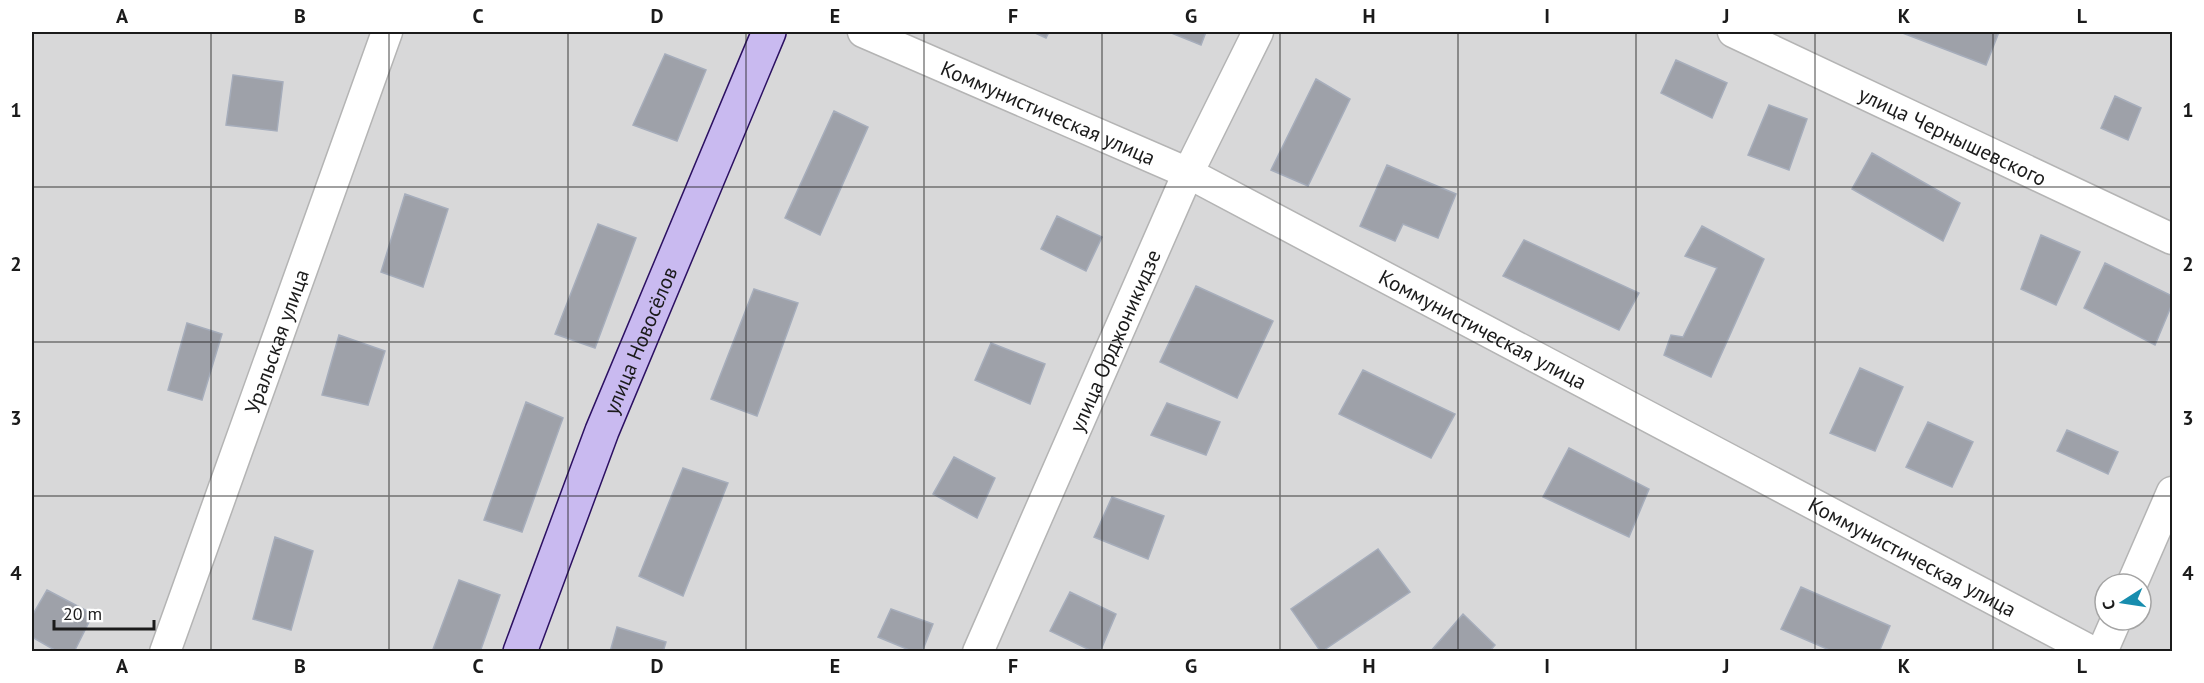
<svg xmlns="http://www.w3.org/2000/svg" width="2204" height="683" font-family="'PT Sans',sans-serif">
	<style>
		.residential { fill: #d8d8d9; fill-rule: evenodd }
		.building { fill: #9ea1a9; stroke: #a6adbb; stroke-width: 1.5 }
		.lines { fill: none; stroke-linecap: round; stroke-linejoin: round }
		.street-casing { stroke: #b4b4b4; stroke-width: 33 }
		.secondary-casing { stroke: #2c1162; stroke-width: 36 }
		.street { stroke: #fff; stroke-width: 30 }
		.secondary { stroke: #c9baf0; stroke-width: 33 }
		.grid { fill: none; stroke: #1b1b1b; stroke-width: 1.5; stroke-opacity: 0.55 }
		.labels { text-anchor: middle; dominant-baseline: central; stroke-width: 4.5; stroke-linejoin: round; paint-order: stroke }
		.street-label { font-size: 21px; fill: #1b1b1b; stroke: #fff }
		.neatline { fill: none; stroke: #1b1b1b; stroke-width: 2 }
		.grid-label { font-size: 20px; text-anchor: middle; font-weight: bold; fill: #1b1b1b }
	</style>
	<rect width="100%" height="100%" fill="#e1e2eb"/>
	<!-- residential -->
	<path class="residential" d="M32 32H2172V651H32ZM2105 584H2141V620H2105Z"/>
	<!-- building -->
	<path class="building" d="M1033 32H1049L1046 38Z
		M1169 32H1206L1201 45Z
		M1900 32H1999L1986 65Z
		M665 54 706 70 677 141 633 125Z
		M1676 60 1727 83 1712 118 1661 93Z
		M233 75 283 82 277 131 226 125Z
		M1316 79 1350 99 1308 186 1271 170Z
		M2115 96 2141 108 2128 140 2101 128Z
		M1769 105 1807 119 1789 170 1748 155Z
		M834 111 868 127 820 235 785 218Z
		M1872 153 1960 203 1943 241 1852 189Z
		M1387 165 1456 194 1438 238 1403 224 1395 241 1360 226Z
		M405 194 448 209 423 287 381 272Z
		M1057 216 1102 237 1086 271 1041 249Z
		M598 224 636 238 595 348 555 334Z
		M1702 226 1764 259 1711 377 1664 355 1671 335 1683 337 1717 268 1685 256Z
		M2041 235 2080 252 2056 305 2021 289Z
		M1524 240 1639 293 1619 330 1503 276Z
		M2105 263 2172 296V304L2155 345 2084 308Z
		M1196 286 1273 321 1237 398 1160 362Z
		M754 289 798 303 757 416 711 399Z
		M187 323 222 334 202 400 168 390Z
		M339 335 385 351 368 405 322 395Z
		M991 343 1045 364 1030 404 975 380Z
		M1860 368 1903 387 1875 451 1830 433Z
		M1363 370 1455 414 1431 458 1339 414Z
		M526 402 563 418 522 532 484 520Z
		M1167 403 1220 422 1206 455 1151 435Z
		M1928 422 1973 442 1952 487 1906 467Z
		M2067 430 2118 452 2108 474 2057 451Z
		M1569 448 1649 489 1629 537 1543 497Z
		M954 457 995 478 977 518 933 494Z
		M683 468 728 483 683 596 639 576Z
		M1112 497 1164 516 1148 559 1094 537Z
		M275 537 313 551 291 630 253 619Z
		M1378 549 1410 592 1321 652 1291 609Z
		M459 580 500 595 480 652H432Z
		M1801 587 1890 626 1879 652H1834L1781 629Z
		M47 590 93 614 74 652H58L32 637V616Z
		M1070 592 1116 614 1100 652H1094L1050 631Z
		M891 609 933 624 922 652H914L878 637Z
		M1463 614 1495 645 1489 652H1430Z
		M617 627 666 642 663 652H610Z"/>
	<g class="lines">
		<!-- street casing -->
		<g class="street-casing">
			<g id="street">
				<path id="s1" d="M863 32 1188 173 2093 652"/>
				<path id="s2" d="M1733 32 2172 239"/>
				<path d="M2132 584 2172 492"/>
				<path id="s3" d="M165 652 387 32"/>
				<path id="s4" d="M978 652 1188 173 1258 32"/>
				<path d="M2102 652 2116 620"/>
			</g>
		</g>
		<!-- secondary casing -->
		<g class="secondary-casing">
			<g id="secondary">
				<path id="s5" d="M520 652 602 431 769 32"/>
			</g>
		</g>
		<!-- street -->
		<use href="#street" class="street"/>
		<!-- secondary -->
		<use href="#secondary" class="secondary"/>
	</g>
	<!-- grid -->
	<path class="grid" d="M211 32V652M389 32V652M568 32V652M746 32V652M924 32V652M1102 32V652M1280 32V652M1458 32V652M1636 32V652M1815 32V652M1993 32V652M32 187H2172M32 342H2172M32 496H2172"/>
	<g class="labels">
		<!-- street labels -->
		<g class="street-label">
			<text stroke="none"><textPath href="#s1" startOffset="202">Коммунистическая улица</textPath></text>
			<text stroke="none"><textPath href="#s2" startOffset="243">улица Чернышевского</textPath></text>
			<text stroke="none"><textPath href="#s1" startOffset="688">Коммунистическая улица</textPath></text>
			<text stroke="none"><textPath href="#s5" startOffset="334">улица Новосёлов</textPath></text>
			<text stroke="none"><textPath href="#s4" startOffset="340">улица Орджоникидзе</textPath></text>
			<text stroke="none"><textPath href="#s3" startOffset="330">Уральская улица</textPath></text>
			<text stroke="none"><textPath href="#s1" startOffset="1174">Коммунистическая улица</textPath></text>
		</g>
	</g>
	<!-- border -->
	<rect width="2204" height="683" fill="none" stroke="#ffffff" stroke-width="66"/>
	<!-- north arrow -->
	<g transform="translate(2123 602) rotate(258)"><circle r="28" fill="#ffffff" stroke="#a4a4a4" stroke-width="1.5"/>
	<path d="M0-4.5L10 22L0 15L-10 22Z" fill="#178dae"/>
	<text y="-9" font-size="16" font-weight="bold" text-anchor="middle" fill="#1b1b1b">С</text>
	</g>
	<!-- scale -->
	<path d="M54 620v9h100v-9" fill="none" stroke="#1b1b1b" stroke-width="3"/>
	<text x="63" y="620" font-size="18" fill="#1b1b1b" stroke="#ffffff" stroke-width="4.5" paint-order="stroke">20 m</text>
	<rect x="33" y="33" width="2138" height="617" class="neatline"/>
	<g class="grid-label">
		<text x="122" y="23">A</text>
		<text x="300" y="23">B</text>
		<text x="478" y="23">C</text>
		<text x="657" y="23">D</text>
		<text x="835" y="23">E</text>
		<text x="1013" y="23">F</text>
		<text x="1191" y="23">G</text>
		<text x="1369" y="23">H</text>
		<text x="1547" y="23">I</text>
		<text x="1726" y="23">J</text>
		<text x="1904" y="23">K</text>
		<text x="2082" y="23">L</text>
		<text x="16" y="117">1</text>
		<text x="2188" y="117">1</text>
		<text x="16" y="271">2</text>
		<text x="2188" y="271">2</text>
		<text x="16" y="425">3</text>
		<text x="2188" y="425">3</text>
		<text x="16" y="580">4</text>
		<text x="2188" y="580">4</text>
		<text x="122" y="673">A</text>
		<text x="300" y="673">B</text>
		<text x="478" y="673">C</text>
		<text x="657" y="673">D</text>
		<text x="835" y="673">E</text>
		<text x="1013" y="673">F</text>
		<text x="1191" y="673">G</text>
		<text x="1369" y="673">H</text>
		<text x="1547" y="673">I</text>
		<text x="1726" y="673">J</text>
		<text x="1904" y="673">K</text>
		<text x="2082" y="673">L</text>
	</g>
</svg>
